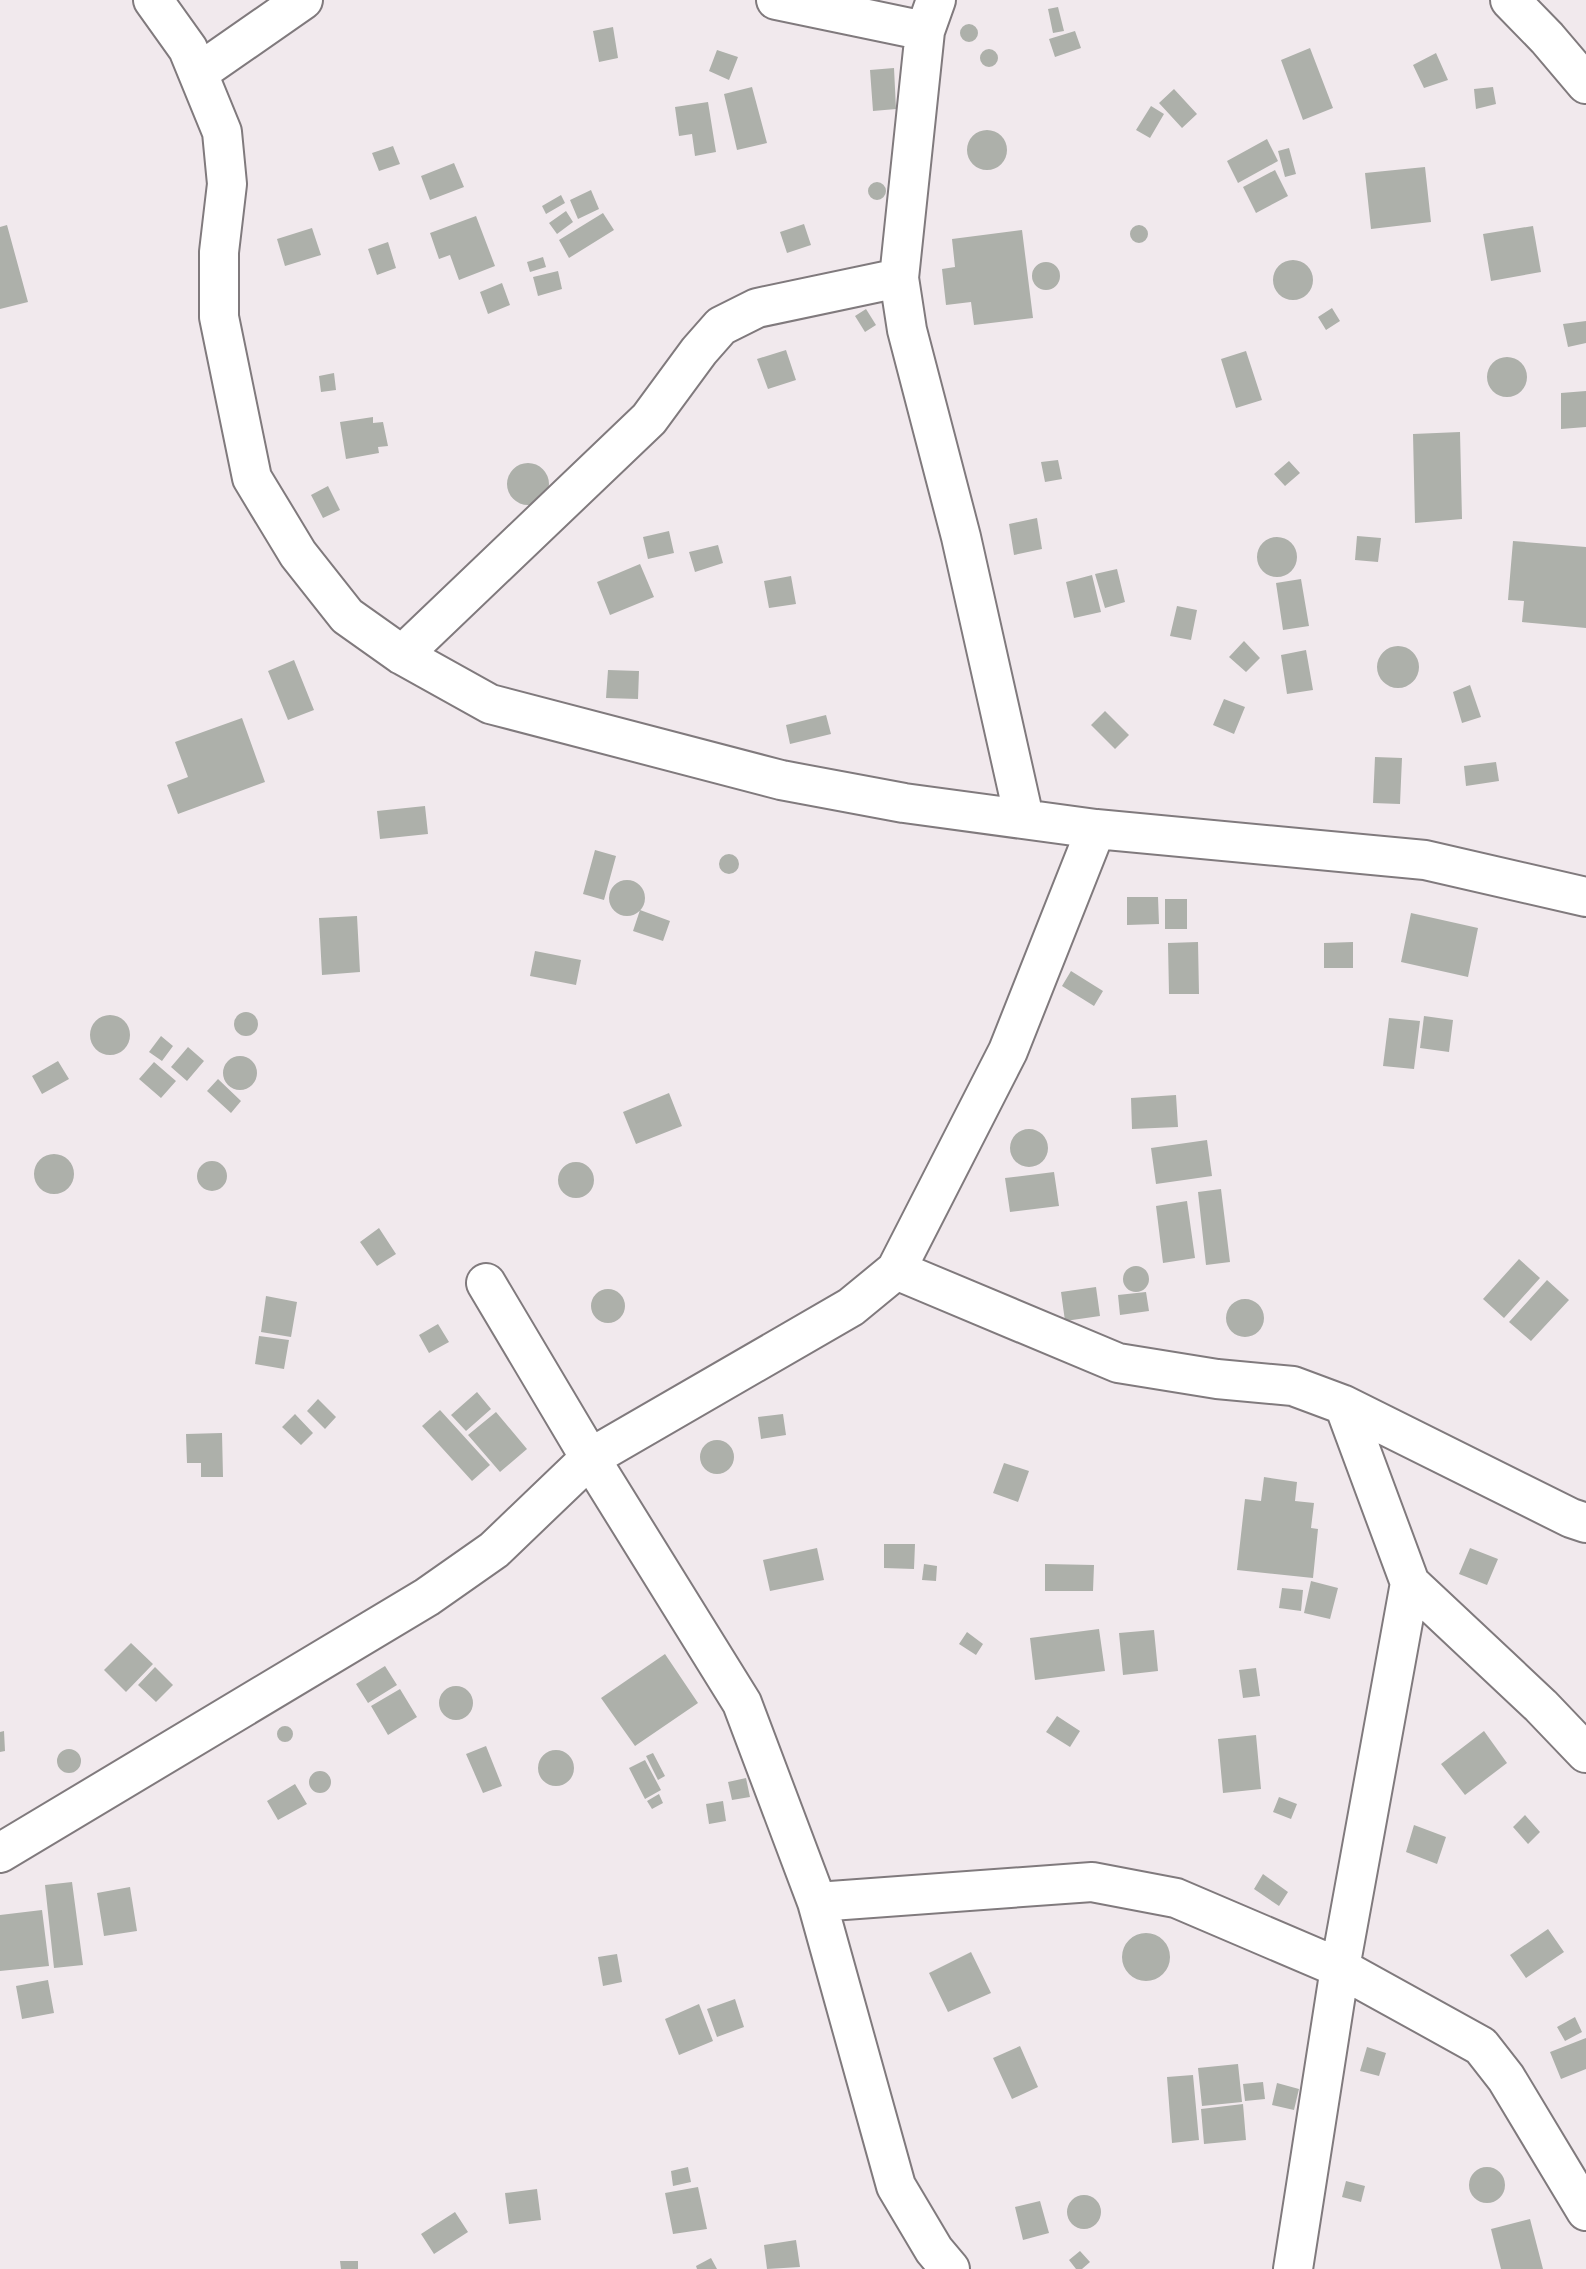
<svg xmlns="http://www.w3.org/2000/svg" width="1586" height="2269" font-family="Manrope,sans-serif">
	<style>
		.building { fill: #adb0aa }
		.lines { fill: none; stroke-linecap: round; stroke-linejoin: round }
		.street-casing { stroke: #807a7d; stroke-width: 42 }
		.street { stroke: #fff; stroke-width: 38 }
	</style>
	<rect width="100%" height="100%" fill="#f1e9ed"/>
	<!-- building -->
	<path class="building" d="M1058 7 1064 31 1053 33 1048 9Z
		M960 33a9 9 0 1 1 18 0a9 9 0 1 1-18 0Z
		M613 27 618 58 599 62 593 31Z
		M1075 31 1081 48 1055 57 1049 39Z
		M1310 48 1333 108 1303 120 1281 60Z
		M980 58a9 9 0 1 1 18 0a9 9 0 1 1-18 0Z
		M717 50 738 57 729 80 709 71Z
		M1436 53 1448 80 1424 88 1413 65Z
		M894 68 896 109 873 111 870 70Z
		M752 87 767 143 737 150 724 94Z
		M1493 87 1496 104 1476 109 1474 89Z
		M1174 89 1197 114 1182 128 1159 103Z
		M708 102 716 152 695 156 692 134 679 136 675 107Z
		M1151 106 1164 114 1150 138 1136 130Z
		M967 150a20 20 0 1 1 40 0a20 20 0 1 1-40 0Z
		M1267 139 1278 161 1238 183 1227 161Z
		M393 146 400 164 379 171 372 153Z
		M1289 148 1296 174 1285 177 1278 151Z
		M454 163 464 187 430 200 421 176Z
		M1425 167 1431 222 1371 229 1365 173Z
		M1275 170 1288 196 1256 213 1243 187Z
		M868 191a9 9 0 1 1 18 0a9 9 0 1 1-18 0Z
		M591 190 599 209 578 219 570 200Z
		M561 195 565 203 546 214 542 206Z
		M566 211 573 222 557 234 549 223Z
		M603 213 614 230 569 258 559 240Z
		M476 216 495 266 459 280 450 255 439 259 430 233Z
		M804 224 811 245 787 253 780 232Z
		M7 225 28 302 0 309V227Z
		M1130 234a9 9 0 1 1 18 0a9 9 0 1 1-18 0Z
		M1533 226 1541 272 1491 281 1483 234Z
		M312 228 321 255 285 266 277 239Z
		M1022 230 1033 318 974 325 971 302 946 305 942 269 955 267 952 239Z
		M388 242 396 268 377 275 368 249Z
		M543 257 546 267 530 272 527 262Z
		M1273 280a20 20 0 1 1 40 0a20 20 0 1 1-40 0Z
		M1032 276a14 14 0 1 1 28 0a14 14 0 1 1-28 0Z
		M558 271 562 289 538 296 533 277Z
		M502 283 510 305 488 314 480 292Z
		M1332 308 1340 321 1326 330 1318 317Z
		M866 309 876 325 865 332 855 316Z
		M1586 321V343L1568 347 1563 324Z
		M786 350 796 380 768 389 757 359Z
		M1246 351 1262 400 1236 408 1221 359Z
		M1487 377a20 20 0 1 1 40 0a20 20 0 1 1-40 0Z
		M334 373 336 390 321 392 319 376Z
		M1586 391V427L1561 429V393Z
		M373 417V423L383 422 388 446 378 447 379 453 346 459 340 422Z
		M1460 432 1462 519 1415 523 1413 434Z
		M1058 460 1062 479 1045 482 1041 462Z
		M1289 461 1300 473 1285 486 1274 474Z
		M507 484a21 21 0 1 1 42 0a21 21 0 1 1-42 0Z
		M328 486 340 510 323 518 311 495Z
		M1037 518 1042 549 1014 555 1009 524Z
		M669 531 674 553 648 559 643 537Z
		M1357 536 1381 538 1378 562 1355 560Z
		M1257 557a20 20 0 1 1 40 0a20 20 0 1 1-40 0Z
		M1513 541 1586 547V628L1522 622 1524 601 1508 600Z
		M718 545 723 563 695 572 689 552Z
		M640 564 654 597 610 615 597 582Z
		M1117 569 1125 602 1105 608 1095 574Z
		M1092 575 1101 612 1074 618 1066 582Z
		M791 576 796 604 769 608 764 581Z
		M1301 579 1309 626 1283 630 1276 583Z
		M1177 606 1197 610 1191 640 1170 636Z
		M1244 641 1260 658 1246 672 1229 657Z
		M1377 667a21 21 0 1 1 42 0a21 21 0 1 1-42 0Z
		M1306 650 1313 690 1287 694 1281 655Z
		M294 660 314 710 288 720 268 671Z
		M608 670 639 671 638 699 606 698Z
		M1470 685 1481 717 1462 723 1453 692Z
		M1224 699 1245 707 1234 734 1213 725Z
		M1105 711 1129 735 1115 749 1091 725Z
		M826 715 831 734 790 744 786 725Z
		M242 718 265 782 178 814 167 785 188 777 175 742Z
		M1375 757 1402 758 1400 804 1373 803Z
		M1496 762 1499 781 1466 786 1464 766Z
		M425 806 428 834 380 839 377 811Z
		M595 850 616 856 604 900 583 894Z
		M719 864a10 10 0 1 1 20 0a10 10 0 1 1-20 0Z
		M609 898a18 18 0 1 1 36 0a18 18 0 1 1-36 0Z
		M1127 897H1158L1159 924 1127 925Z
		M1165 899H1187V929H1165Z
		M640 910 670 921 663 941 633 931Z
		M1411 913 1478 928 1468 977 1401 962Z
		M357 916 360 972 322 975 319 918Z
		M1198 942 1199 994H1169L1168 943Z
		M1353 942V968H1324V943Z
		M535 951 581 960 576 985 530 976Z
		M1071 971 1103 991 1094 1006 1062 986Z
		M234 1024a12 12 0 1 1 24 0a12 12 0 1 1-24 0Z
		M90 1035a20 20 0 1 1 40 0a20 20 0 1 1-40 0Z
		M1424 1016 1453 1020 1449 1052 1420 1048Z
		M1389 1018 1420 1021 1414 1069 1383 1066Z
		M161 1036 173 1046 162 1061 149 1052Z
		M188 1047 204 1061 187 1081 171 1067Z
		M223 1073a17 17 0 1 1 34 0a17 17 0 1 1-34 0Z
		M58 1061 69 1079 42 1094 32 1076Z
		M154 1062 176 1081 161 1098 139 1079Z
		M218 1079 241 1101 231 1113 207 1091Z
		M669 1093 682 1126 636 1144 623 1112Z
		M1176 1095 1178 1127 1132 1129 1131 1098Z
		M1010 1148a19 19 0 1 1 38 0a19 19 0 1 1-38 0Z
		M1207 1140 1212 1176 1156 1184 1151 1148Z
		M34 1174a20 20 0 1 1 40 0a20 20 0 1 1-40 0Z
		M197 1176a15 15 0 1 1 30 0a15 15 0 1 1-30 0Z
		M558 1180a18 18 0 1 1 36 0a18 18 0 1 1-36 0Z
		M1054 1172 1059 1206 1010 1212 1005 1178Z
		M1221 1189 1230 1262 1206 1265 1198 1192Z
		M1187 1201 1195 1258 1163 1263 1156 1206Z
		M379 1228 396 1254 377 1266 360 1242Z
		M1519 1259 1540 1278 1504 1318 1483 1299Z
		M1123 1279a13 13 0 1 1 26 0a13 13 0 1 1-26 0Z
		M1547 1280 1569 1300 1531 1341 1509 1322Z
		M1096 1287 1100 1316 1065 1321 1061 1292Z
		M591 1306a17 17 0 1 1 34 0a17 17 0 1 1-34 0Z
		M1146 1292 1149 1311 1120 1315 1118 1295Z
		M266 1296 297 1302 291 1337 261 1332Z
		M1226 1318a19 19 0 1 1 38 0a19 19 0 1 1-38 0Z
		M438 1324 449 1342 429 1353 419 1335Z
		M259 1336 289 1340 284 1369 255 1364Z
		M477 1392 491 1409 466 1431 451 1415Z
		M318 1399 336 1417 325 1429 307 1411Z
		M440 1410 490 1465 472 1481 422 1426Z
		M496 1412 527 1449 500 1472 468 1435Z
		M295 1414 313 1433 301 1445 282 1427Z
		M783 1414 786 1435 761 1439 758 1417Z
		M222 1433 223 1477H201V1463H187L186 1434Z
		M700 1457a17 17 0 1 1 34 0a17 17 0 1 1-34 0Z
		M1004 1463 1029 1471 1018 1502 993 1493Z
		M1264 1477 1297 1482 1295 1501 1314 1503 1311 1528 1318 1529 1313 1578 1237 1570 1245 1499 1261 1501Z
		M884 1544H915L914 1569 884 1568Z
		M817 1548 824 1580 770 1591 763 1560Z
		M1470 1548 1498 1559 1487 1585 1459 1574Z
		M924 1564 937 1566 936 1581 922 1580Z
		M1045 1564 1094 1565 1093 1591H1045Z
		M1311 1581 1338 1588 1330 1619 1304 1613Z
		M1282 1588 1303 1590 1301 1611 1279 1608Z
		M1099 1629 1105 1671 1035 1680 1030 1638Z
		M1154 1630 1158 1671 1123 1675 1119 1633Z
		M967 1632 983 1644 976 1655 959 1644Z
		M131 1643 153 1664 126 1692 104 1670Z
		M665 1654 698 1703 635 1746 601 1698Z
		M385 1666 397 1685 368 1703 356 1684Z
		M155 1667 173 1685 156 1702 138 1685Z
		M1256 1668 1260 1696 1243 1698 1239 1670Z
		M439 1703a17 17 0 1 1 34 0a17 17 0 1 1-34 0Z
		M400 1689 417 1717 388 1735 371 1706Z
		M1057 1716 1080 1731 1070 1747 1046 1732Z
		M277 1734a8 8 0 1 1 16 0a8 8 0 1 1-16 0Z
		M4 1731 5 1751 0 1752V1732Z
		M1484 1731 1507 1763 1465 1795 1441 1764Z
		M1256 1735 1261 1789 1223 1793 1218 1739Z
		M486 1746 502 1786 483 1793 466 1754Z
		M57 1761a12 12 0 1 1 24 0a12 12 0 1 1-24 0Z
		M538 1768a18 18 0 1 1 36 0a18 18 0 1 1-36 0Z
		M653 1753 665 1776 658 1780 646 1756Z
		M645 1760 661 1790 645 1799 629 1768Z
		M309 1782a11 11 0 1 1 22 0a11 11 0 1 1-22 0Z
		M746 1778 750 1797 732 1800 728 1782Z
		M295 1784 307 1804 278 1820 267 1801Z
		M659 1794 663 1803 652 1809 647 1801Z
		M1279 1797 1297 1804 1291 1819 1273 1812Z
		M723 1801 726 1821 709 1824 706 1804Z
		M1525 1815 1540 1832 1528 1844 1513 1827Z
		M1414 1825 1446 1837 1437 1864 1406 1852Z
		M1263 1874 1288 1892 1279 1906 1254 1889Z
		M72 1882 83 1965 54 1968 45 1885Z
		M130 1887 137 1931 104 1936 97 1893Z
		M42 1910 49 1966 0 1971V1915Z
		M1548 1929 1564 1952 1526 1978 1510 1955Z
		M1122 1957a24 24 0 1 1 48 0a24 24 0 1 1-48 0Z
		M971 1952 991 1993 948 2012 929 1973Z
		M617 1954 622 1982 603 1986 598 1957Z
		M48 1980 54 2013 22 2019 16 1986Z
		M735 1999 744 2027 717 2037 707 2009Z
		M699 2004 713 2041 679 2055 665 2019Z
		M1575 2017 1582 2032 1565 2041 1557 2027Z
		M1586 2038V2069L1561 2079 1550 2052Z
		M1020 2046 1038 2087 1012 2099 993 2058Z
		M1367 2047 1386 2053 1379 2076 1360 2071Z
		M1238 2064 1242 2102 1202 2106 1198 2068Z
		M1193 2075 1199 2140 1172 2143 1167 2077Z
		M1263 2082 1265 2099 1245 2101 1243 2084Z
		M1277 2083 1299 2089 1294 2110 1272 2105Z
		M1243 2104 1246 2140 1204 2144 1201 2109Z
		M1469 2185a18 18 0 1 1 36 0a18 18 0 1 1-36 0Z
		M688 2167 691 2182 673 2186 671 2171Z
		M1346 2181 1365 2186 1361 2202 1342 2197Z
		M698 2187 707 2229 673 2234 665 2193Z
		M537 2189 541 2220 509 2224 505 2193Z
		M1067 2212a17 17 0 1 1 34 0a17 17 0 1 1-34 0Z
		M1040 2201 1049 2233 1023 2240 1015 2207Z
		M455 2212 468 2232 434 2254 421 2234Z
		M1530 2219 1543 2269H1501L1491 2229Z
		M796 2240 800 2267 767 2269 764 2245Z
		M1080 2251 1090 2262 1082 2269H1076L1069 2260Z
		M711 2258 717 2269H697L696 2266Z
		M340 2261H358V2269H341Z"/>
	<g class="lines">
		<!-- street casing -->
		<g class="street-casing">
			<path id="street" d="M153 0 188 49 222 132 227 184 219 252V317L252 478 298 554 347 616 402 655 490 704 781 780 904 803 1096 829 1425 860 1586 897
				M776 0 925 31
				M936 0 925 31 899 278 907 330 961 537 1024 818
				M1510 0 1547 38 1586 84
				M198 73 303 0
				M402 655 649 419 699 351 721 326 757 308 899 278
				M896 1270 1008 1051 1096 829
				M486 1283 590 1458 742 1703 817 1902 896 2186 934 2250 950 2269
				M1344 1405 1571 1518 1586 1523
				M0 1853 427 1597 494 1550 590 1458 851 1307 896 1270 1118 1363 1217 1379 1293 1386 1344 1405 1410 1583 1541 1706 1586 1753
				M817 1902 1092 1882 1176 1898 1340 1968 1481 2046 1506 2078 1586 2211
				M1293 2269 1340 1968 1410 1583"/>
		</g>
		<!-- street -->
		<use href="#street" class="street"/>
	</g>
</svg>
